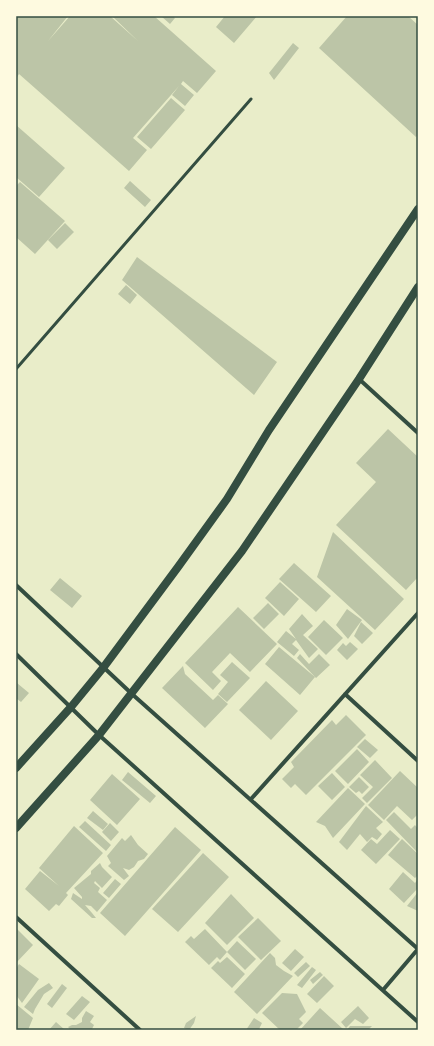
<svg xmlns="http://www.w3.org/2000/svg" width="434" height="1046" font-family="'PT Sans Narrow',sans-serif">
	<style>
		.building { fill: #bcc5a7 }
		.lines { fill: none; stroke-linecap: round; stroke-linejoin: round }
		.service { stroke: #344e41; stroke-width: 3 }
		.minor { stroke: #344e41; stroke-width: 4 }
		.secondary { stroke: #344e41; stroke-width: 8 }
		.neatline { fill: none; stroke: #344e41; stroke-width: 1.5 }
	</style>
	<rect width="100%" height="100%" fill="#e9edc9"/>
	<!-- building -->
	<path class="building" d="M16 16H68L48 41 70 16H110L138 41 112 16H154L216 71 197 93 183 81 181 84 194 95 185 106 172 95 179 86 133 138 147 150 129 171 19 74 16 79Z
		M161 16H173L175 18 170 24Z
		M225 16H257L234 43 216 27Z
		M347 16H408L418 25V134L416 137 319 48Z
		M293 43 299 48 274 80 269 73Z
		M171 98 185 110 151 149 137 137Z
		M16 125 65 168 39 197 16 177Z
		M130 181 151 200 145 207 124 188Z
		M20 182 65 221 35 254 16 237V186Z
		M65 223 74 232 57 249 48 240Z
		M137 257 277 362 254 395 122 280Z
		M126 285 137 295 130 304 118 294Z
		M388 429 418 457V577L406 590 336 525 376 482 356 463Z
		M333 532 404 599 375 630 317 577Z
		M294 563 331 596 316 612 279 579Z
		M60 578 82 596 72 608 50 590Z
		M280 582 299 599 284 616 265 598Z
		M268 603 279 614 264 629 253 618Z
		M238 607 277 644 250 672 230 653 212 672 221 681 213 690 185 663Z
		M347 609 362 620 348 639 336 625Z
		M302 614 313 626 303 635 318 649 309 658 296 640 292 644 299 650 294 656 277 642 286 631 296 639 289 629Z
		M324 620 343 638 326 655 308 637Z
		M361 622 373 633 362 644 354 636Z
		M350 642 358 649 347 660 337 650 343 643 346 646Z
		M279 647 315 677 300 695 265 664Z
		M300 654 309 664 319 654 330 665 316 678 297 658Z
		M232 662 250 678 227 702 218 694 228 682 220 675Z
		M183 666 185 674 213 700 218 695 228 704 205 728 162 688Z
		M266 681 298 711 271 740 239 710Z
		M17 683 29 693 21 702 16 698V684Z
		M346 715 366 735 306 795 295 784 291 788 282 779 294 767 291 762 332 720 336 725Z
		M365 739 378 750 370 758 357 747Z
		M357 749 369 762 348 784 335 771Z
		M375 760 392 778 367 803 362 798 373 787 360 775Z
		M400 771 418 788V814L412 820 397 806 384 820 368 805Z
		M128 772 156 796 150 803 122 780Z
		M332 773 345 787 332 800 318 786Z
		M112 774 140 799 117 825 90 800Z
		M359 777 369 787 362 794 359 791 356 793 349 787Z
		M348 788 365 804 333 838 325 826 316 822Z
		M366 806 383 822 376 828 382 834 377 840 372 837 367 842 360 834 347 850 339 842Z
		M93 811 108 824 103 830 87 818Z
		M394 812 411 829 415 825 418 829 417 852 386 820Z
		M85 821 111 845 106 851 79 827Z
		M110 823 119 832 111 841 102 832Z
		M74 826 103 853 66 893 68 895 59 906 56 904 49 911 25 889 40 871 59 886 39 868Z
		M175 827 201 850 125 936 100 913Z
		M390 830 400 839 376 864 361 850 371 839 377 844Z
		M131 835 138 845 148 854 144 859 138 861 134 867 129 870 123 868 129 876 124 880 108 866 111 863 107 856 122 838 125 841Z
		M402 839 418 854V875L415 878 388 855Z
		M203 853 229 877 178 932 152 909Z
		M100 863 102 867 112 877 102 888 95 881 94 883 100 888 98 892 107 900 97 912 91 906 85 905 92 913 96 918H92L71 899 73 893 82 899V897L74 888 91 874V871Z
		M403 872 415 883 418 879V888L404 903 389 889Z
		M115 879 121 884 109 898 103 893Z
		M418 892V911L407 906Z
		M231 894 254 918 227 945 205 923Z
		M258 918 281 941 261 960 238 937Z
		M16 928 33 945 16 963Z
		M205 929 227 952 220 960 217 957 209 965 185 942 191 936 194 939Z
		M237 941 256 959 245 970 227 952Z
		M295 949 304 957 291 971 282 963Z
		M270 953 275 958 276 965 284 971 293 976 257 1014 234 992Z
		M227 957 245 974 232 988 211 968 218 961 220 963Z
		M306 962 310 966 298 977 294 973Z
		M19 964 39 979 22 1003 16 995V969Z
		M312 967 316 970 302 988 297 985Z
		M320 972 323 975 313 984 310 980Z
		M324 976 334 986 317 1003 307 994Z
		M49 983 53 988 44 994 35 1009 33 1014 24 1007 38 990Z
		M62 984 67 988 52 1008 47 1004Z
		M282 993 297 994 306 1012 299 1019 303 1023 296 1030H280L262 1013Z
		M82 996 90 1002 74 1020 66 1014Z
		M16 1004 33 1018 28 1030H16Z
		M358 1006 369 1018 363 1024 355 1019 346 1028 341 1022Z
		M320 1008 343 1029V1030H300Z
		M86 1011 94 1016 90 1022 94 1025 92 1029 90 1030H71L68 1027 72 1025H76L82 1022V1018Z
		M196 1016 194 1023 189 1030 184 1028 186 1023Z
		M254 1018 262 1023 259 1029 260 1030H246Z
		M56 1022 65 1030H49Z
		M350 1026H372L368 1030H347Z"/>
	<g class="lines">
		<!-- service -->
		<path class="service" d="M16 369 251 99"/>
		<!-- minor -->
		<path class="minor" d="M359 379 418 433
			M16 585 132 694 418 949
			M16 654 99 735 418 1022
			M345 694 418 761
			M251 799 418 613
			M16 917 140 1030
			M383 990 418 949"/>
		<!-- secondary -->
		<path class="secondary" d="M16 768 71 707 103 668 178 567 227 499 269 430 418 209
			M16 828 99 735 242 551 359 379 418 287"/>
	</g>
	<!-- border -->
	<rect width="434" height="1046" fill="none" stroke="#fefae0" stroke-width="34"/>
	<rect x="17" y="17" width="400" height="1012" class="neatline"/>
</svg>
